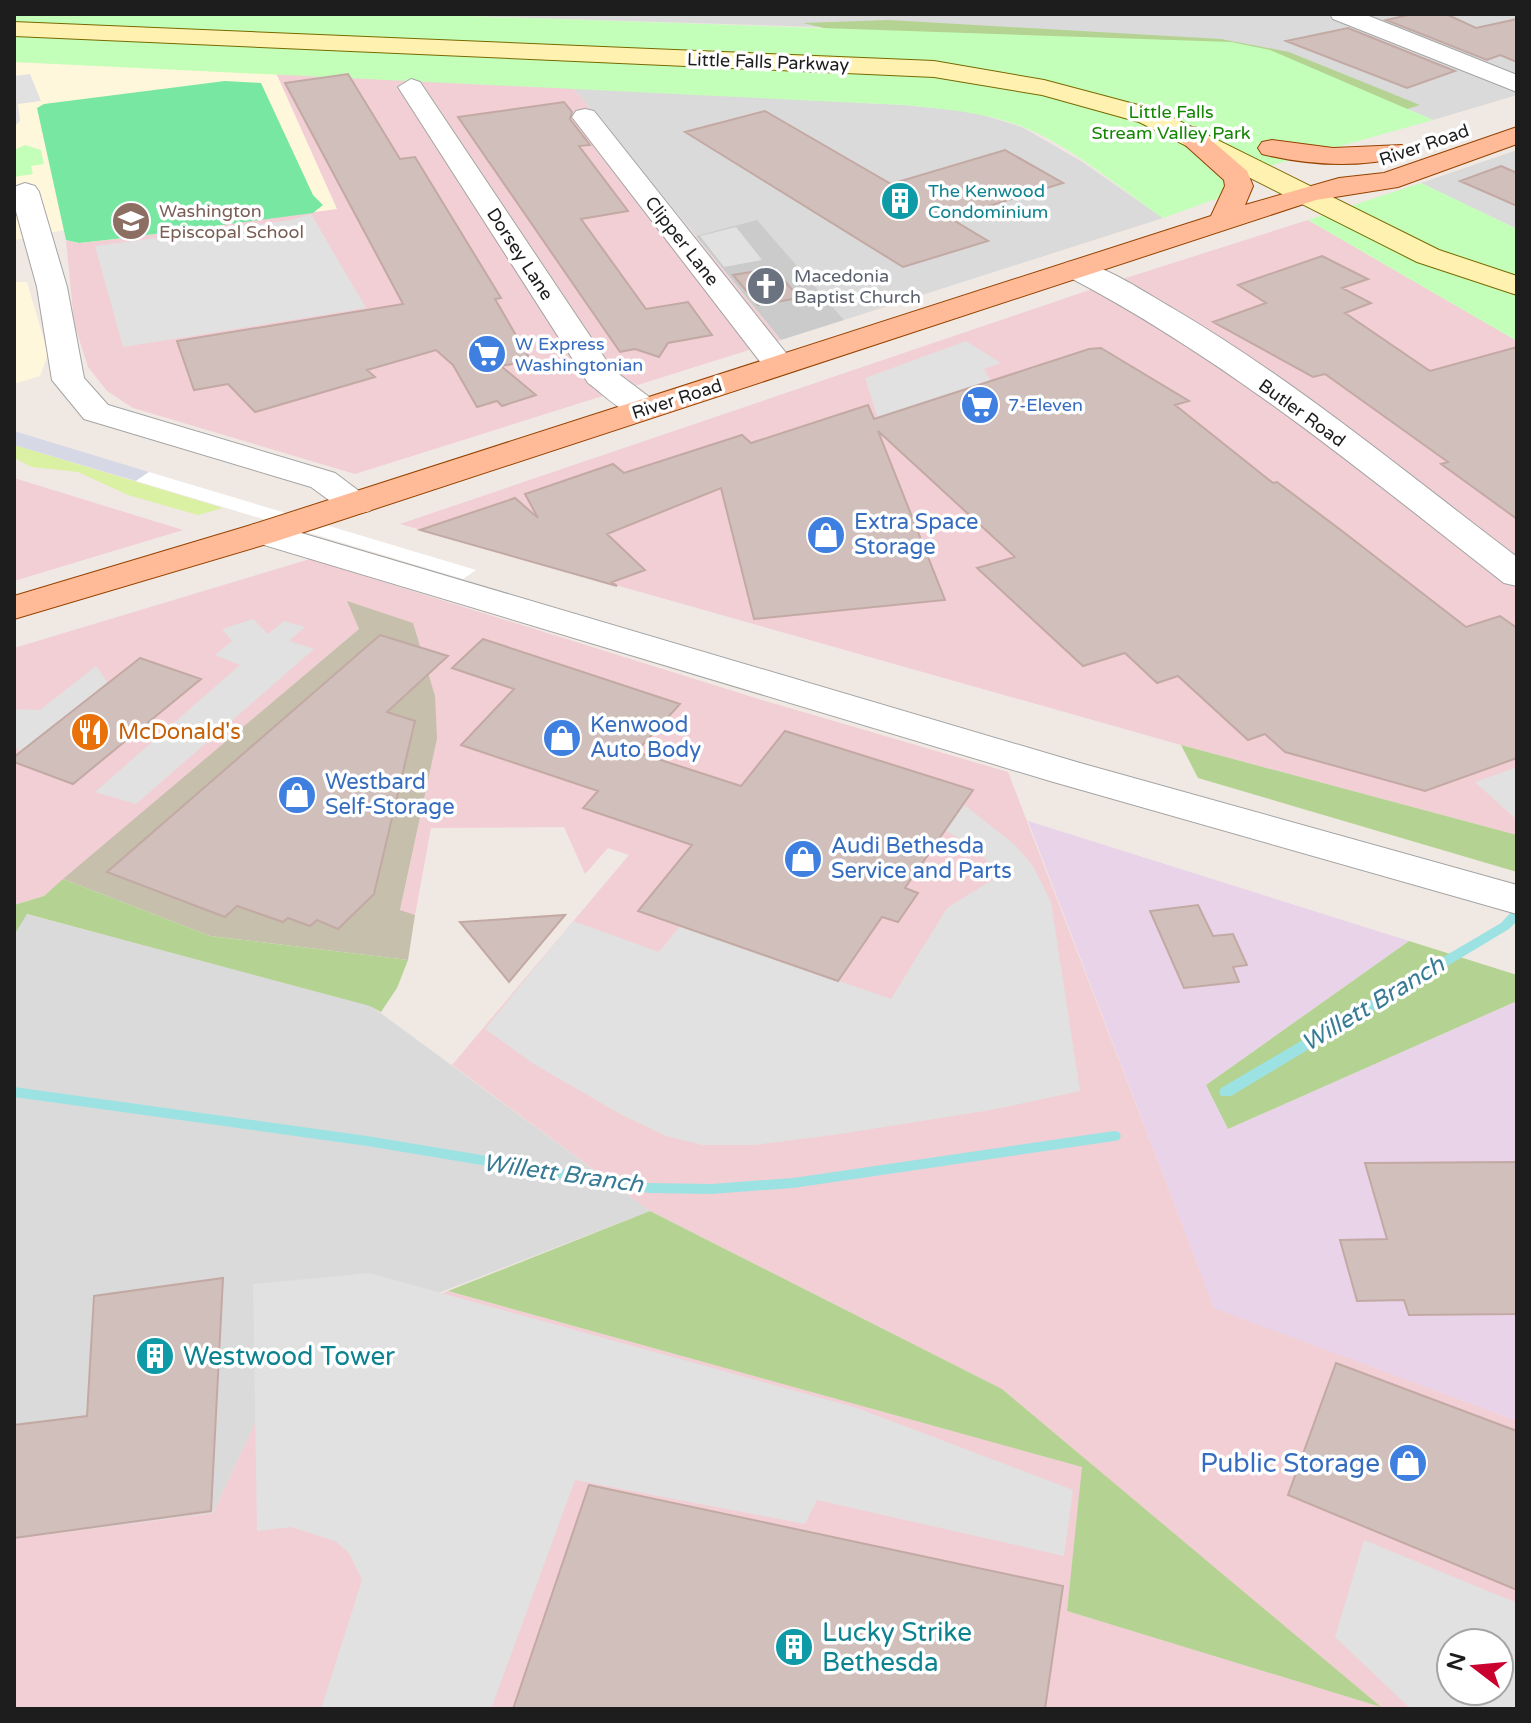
<svg xmlns="http://www.w3.org/2000/svg" width="1531" height="1723" font-family="'Varela Round',sans-serif">
	<style>
		.residential { fill: #dbdada }
		.commercial { fill: #f2cfd5; fill-rule: evenodd }
		.industrial { fill: #e9d3e9 }
		.education { fill: #fff7db }
		.religious { fill: #cbcbcb }
		.construction { fill: #c5bfac }
		.grass { fill: #daf0a2 }
		.forest { fill: #b4d392 }
		.park { fill: #c4ffb9 }
		.pitch { fill: #77e7a2 }
		.parking { fill: #e1e1e1; fill-rule: evenodd }
		.plaza { fill: #d6d9e5 }
		.pier { fill: #fff }
		.lines { fill: none; stroke-linecap: round; stroke-linejoin: round }
		.stream { fill: #9de2e2; fill-rule: evenodd }
		.building { fill: #d0bfbb; stroke: #c3a9a3; stroke-width: 2 }
		.street-casing { stroke: #a4a4a4; stroke-width: 2 }
		.secondary-casing { stroke: #786a00; stroke-width: 2 }
		.primary-casing { stroke: #964200; stroke-width: 2 }
		.street { fill: #fff; fill-rule: evenodd }
		.secondary { fill: #fff1b0; fill-rule: evenodd }
		.primary { fill: #ffbb97; fill-rule: evenodd }
		.labels { text-anchor: middle; dominant-baseline: central; stroke-width: 7; stroke-linejoin: round; paint-order: stroke }
		.far-street-label { font-size: 18px; fill: #1d1d1d; stroke: #fff }
		.far-park-label { font-size: 18px; fill: #138600; stroke: #fff }
		.far-culture-label { font-size: 18px; fill: #0d838f; stroke: #fff; text-anchor: start }
		.far-education-label { font-size: 18px; fill: #785e54; stroke: #fff; text-anchor: start }
		.far-worship-label { font-size: 18px; fill: #5b616d; stroke: #fff; text-anchor: start }
		.far-shop-label { font-size: 18px; fill: #366cbe; stroke: #fff; text-anchor: start }
		.shop-label { font-size: 22px; fill: #366cbe; stroke: #fff; text-anchor: start }
		.food-label { font-size: 22px; fill: #c56008; stroke: #fff; text-anchor: start }
		.water-label { font-size: 24px; font-style: italic; fill: #377b95; stroke: #fff }
		.near-culture-label { font-size: 26px; fill: #0d838f; stroke: #fff; text-anchor: start }
		.near-shop-label { font-size: 26px; fill: #366cbe; stroke: #fff; text-anchor: end }
	</style>
	<rect width="100%" height="100%" fill="#f0e8e2"/>
	<!-- residential -->
	<path class="residential" d="M409 14H1517V95L1433 120 1270 50 1133 37Z
		M573 88 904 105 973 112 1022 127 1081 161 1163 218 844 320 757 221 696 236Z
		M1517 150V229L1421 183Z
		M26 914 371 1006 650 1211 289 1351 213 1513 14 1539V935Z"/>
	<!-- commercial -->
	<path class="commercial" d="M276 73 573 88 781 340 355 474 133 408 107 391 88 367 74 323 66 240 79 243 124 238 336 208Z
		M1308 220 1517 341V835L1181 745 400 524 1107 284Z
		M14 478 183 530 14 581Z
		M310 559 762 700 1008 772 1214 1307 1517 1421V1709H14V1539L213 1513 289 1351 448 1291 1083 1467 1067 1611 1378 1706 1002 1389 650 1211 452 1065 629 855 608 848 585 874 564 827 431 828 415 915 400 911 437 739 348 601 359 629 44 896 14 905V648ZM1451 1643H1499V1691H1451Z"/>
	<!-- industrial -->
	<path class="industrial" d="M1028 821 1409 941 1206 1085 1228 1129 1517 1001V1421L1214 1308Z"/>
	<!-- education -->
	<path class="education" d="M14 62 276 73 337 209 124 238 79 243 66 240 64 230 15 240 16 282H27L48 354 40 376 14 384Z"/>
	<!-- religious -->
	<path class="religious" d="M757 220 844 320 781 340 696 236Z"/>
	<!-- construction -->
	<path class="construction" d="M347 601 413 623 435 696 437 739 400 910 415 915 408 960 210 936 63 879 359 629Z"/>
	<!-- grass -->
	<path class="grass" d="M14 445 223 508 198 515 128 495 78 472 32 467 14 458Z"/>
	<!-- forest -->
	<path class="forest" d="M889 20 1221 39 1289 52 1420 105 1301 142 803 23Z
		M1181 745 1517 835V872L1198 778Z
		M63 879 210 936 408 960 397 988 381 1012 370 1006 27 914 14 935V905L44 896Z
		M1409 941 1517 975V1001L1228 1129 1206 1085Z
		M650 1211 1002 1389 1381 1707 1067 1611 1082 1467 448 1291Z"/>
	<!-- park -->
	<path class="park" d="M14 14H409L1231 42 1270 50 1433 120 1234 176 1224 196 1163 218C1118 187 1072 146 1021 126 983 112 944 109 904 105L14 62Z
		M25 145 41 150 44 164 31 166 33 174 14 177V150Z
		M1421 183 1517 229V341L1308 220Z"/>
	<!-- pitch -->
	<path class="pitch" d="M225 81 261 83 313 195 323 205 313 213 124 238 79 243 66 240 37 108 44 104Z"/>
	<!-- parking -->
	<path class="parking" d="M30 74 41 101 18 104 20 121 14 127V76Z
		M311 214 366 308 123 347 95 246 291 220Z
		M736 227 762 260 724 267 700 236Z
		M966 341 1001 363 984 369 991 381 929 401 883 434 865 378Z
		M253 619 268 634 284 621 305 627 289 641 314 649 136 804 95 792 240 665 215 655 232 641 222 629Z
		M96 666 108 683 20 752 14 745V709L40 710Z
		M1517 767V820L1475 782Z
		M963 804 1015 845 1033 866 1051 902 1080 1091 991 1110 840 1134 755 1145H703L666 1136 620 1114 534 1064 485 1029 573 921 659 952 680 926 891 999 947 908 1000 875 977 850 945 830Z
		M369 1273 857 1408 1073 1490 1064 1556 817 1500 805 1524 575 1480 491 1709H321L362 1580 349 1553 335 1541 291 1527 257 1531 253 1284Z
		M1364 1540 1517 1603V1709H1411L1335 1637ZM1451 1643H1499V1691H1451Z"/>
	<!-- plaza -->
	<path class="plaza" d="M14 431 149 472 136 481 14 445Z"/>
	<!-- pier -->
	<path class="pier" d="M149 472 476 570 463 579 136 481Z"/>
	<g class="lines">
		<!-- stream -->
		<path class="stream" d="M1517 909V921L1509 929 1231 1096H1221L1219 1092 1221 1088 1501 923 1513 910Z
			M14 1087 367 1136 649 1183 711 1184 793 1178 1114 1131 1119 1132 1121 1136 1119 1140 1114 1141 793 1188 711 1194 649 1193 367 1146 14 1097Z"/>
	</g>
	<!-- building -->
	<path class="building" d="M1413 14H1446L1476 28 1517 19V62L1500 55 1487 60 1386 20Z
		M1348 28 1455 71 1407 88 1286 41Z
		M348 74 400 159 415 157 501 298 495 299 531 361 501 366 536 395 502 406 497 401 477 407 453 365 436 350 367 370 375 377 255 412 228 384 194 390 177 341 403 304 285 83Z
		M564 102 572 112 570 119 590 145 579 146 628 211 581 219 646 309 688 302 712 335 668 343 659 357 635 349 620 352 458 117Z
		M765 111 891 184 1005 150 1063 183 950 218 988 241 903 267 685 132Z
		M1501 166 1517 173V206L1460 181Z
		M1322 256 1368 279 1342 288 1371 303 1345 313 1430 371 1517 347V519L1441 464 1448 462 1325 374 1313 377 1213 322 1266 303 1238 285Z
		M774 268 799 298 758 305 733 275Z
		M1101 348 1189 401 1175 405 1273 483 1277 482 1346 534 1466 627 1500 616 1517 628V758L1425 791 1285 752 1265 734 1248 740 1178 676 1157 683 1125 653 1083 666 977 568 1015 557 878 431 945 600 754 619 721 488 607 534 645 570 612 582 617 586 420 530 515 498 538 518 525 494 613 464 624 473 742 435 751 443 868 405 874 419 1089 349Z
		M380 635 448 656 387 712 415 721 374 894 338 929 317 920 310 926 288 918 283 922 237 906 225 917 107 872Z
		M483 639 680 704 636 752 741 786 785 731 973 790 905 888 918 893 898 922 882 917 838 981 638 911 692 845 583 808 598 791 461 745 514 689 452 668Z
		M140 658 201 679 73 784 14 762V757Z
		M1198 905 1213 936 1233 934 1247 965 1233 967 1239 982 1184 988 1150 911Z
		M565 915 509 982 460 922Z
		M1517 1162V1314L1409 1315 1404 1300 1357 1301 1340 1240 1387 1239 1365 1163Z
		M223 1278 211 1511 14 1538V1425L87 1416 94 1296Z
		M1336 1363 1517 1431V1590L1288 1495Z
		M589 1485 1063 1586 1045 1709H513Z"/>
	<g class="lines">
		<!-- street casing -->
		<g class="street-casing">
			<path id="street" d="M1330 14H1364L1517 75V92L1333 19Z
				M411 79 420 82 612 369 656 402 661 409 656 416C629 423 609 398 588 383L398 87Z
				M585 109 594 111 790 358 795 365 790 372 779 375 768 372 572 117 576 111Z
				M25 183 35 186 39 192 67 287 84 378 108 405 335 473 375 503 370 511 357 514 344 511 311 487 84 419 52 380 37 287 14 204V187Z
				M1076 260C1110 268 1144 292 1174 309 1296 381 1405 472 1517 557V586L1504 583C1362 472 1225 358 1065 275L1061 269 1065 263Z
				M264 522 1080 763 1517 885V914L1050 781 251 541 246 533 251 525Z"/>
		</g>
		<!-- secondary casing -->
		<g class="secondary-casing">
			<path id="secondary" d="M14 22 934 61 1044 80 1157 110 1439 250 1517 276V295L1417 262 1139 122 1042 95 934 77 14 36Z"/>
		</g>
		<!-- primary casing -->
		<g class="primary-casing">
			<path id="primary" d="M1187 126 1197 128 1247 171 1253 186 1245 205 1339 178 1384 173 1517 127V144L1398 187 1316 200 277 541 14 619V596L251 525 1211 216 1225 186 1224 180 1173 134 1177 128Z
				M1272 140 1333 148 1402 145 1406 151 1402 157C1357 168 1307 165 1262 154L1258 148 1262 142Z"/>
		</g>
		<!-- street -->
		<use href="#street" class="street"/>
		<!-- secondary -->
		<use href="#secondary" class="secondary"/>
		<!-- primary -->
		<use href="#primary" class="primary"/>
	</g>
	<!-- icons -->
	<defs>
		<g id="building-disc" transform="scale(2)"><circle r="9.5" fill="#0f9aa8" stroke="#fff"/><path d="M-4-6H4V6H1V3H-1V6H-4ZM-2.5-4.3h1.7v1.8h-1.7ZM.8-4.3h1.7v1.8H.8ZM-2.5-1h1.7V.8h-1.7ZM.8-1h1.7V.8H.8Z" fill="#fff"/></g>
		<g id="school-disc" transform="scale(2)"><circle r="9.5" fill="#8d6e63" stroke="#fff"/><path d="M0-5L7-2L0 1L-7-2ZM-4 1L0 2.5L4 1V4Q0 6-4 4Z" fill="#fff"/></g>
		<g id="church-disc" transform="scale(2)"><circle r="9.5" fill="#6b7280" stroke="#fff"/><path d="M-1.2-6h2.4v3.5h3.3v2.4h-3.3V6h-2.4V-.1h-3.3v-2.4h3.3Z" fill="#fff"/></g>
		<g id="supermarket-disc" transform="scale(2)"><circle r="9.5" fill="#3f7fe0" stroke="#fff"/><path d="M-6-5.5h2.5l.6 2H6L4.5 2H-2.5L-4.4-4H-6ZM-1.5 3.2a1.3 1.3 0 1 0 .1 0ZM3 3.2a1.3 1.3 0 1 0 .1 0Z" fill="#fff"/></g>
		<g id="shop-disc" transform="scale(2)"><circle r="9.5" fill="#3f7fe0" stroke="#fff"/><path d="M-5-2.5h2.3a2.7 3.5 0 0 1 5.4 0H5L5.5 6h-11ZM-1.5-2.5h3a1.5 2.3 0 0 0-3 0Z" fill="#fff"/></g>
		<g id="restaurant-disc" transform="scale(2)"><circle r="9.5" fill="#e8710a" stroke="#fff"/><path d="M-5-6h1v4h1v-4h1v4h1v-4h1v5L-1.5 .5V6h-2V.5L-5-1ZM5-6V6H3V1.5H1.5Q1.5-4 5-6Z" fill="#fff"/></g>
	</defs>
	<g fill-rule="evenodd">
		<use href="#building-disc" x="900" y="201"/>
		<use href="#school-disc" x="131" y="221"/>
		<use href="#church-disc" x="766" y="286"/>
		<use href="#supermarket-disc" x="487" y="354"/>
		<use href="#supermarket-disc" x="980" y="405"/>
		<use href="#shop-disc" x="826" y="535"/>
		<use href="#restaurant-disc" x="90" y="732"/>
		<use href="#shop-disc" x="562" y="738"/>
		<use href="#shop-disc" x="297" y="795"/>
		<use href="#shop-disc" x="803" y="859"/>
		<use href="#building-disc" x="155" y="1356"/>
		<use href="#shop-disc" x="1408" y="1463"/>
		<use href="#building-disc" x="794" y="1647"/>
	</g>
	<g class="labels">
		<!-- far-street labels -->
		<g class="far-street-label">
			<text transform="translate(768 62) rotate(2)">Little Falls Parkway</text>
			<text transform="translate(1424 145) rotate(-19)">River Road</text>
			<text transform="translate(682 241) rotate(52)">Clipper Lane</text>
			<text transform="translate(520 254) rotate(57)">Dorsey Lane</text>
			<text transform="translate(677 399) rotate(-18)">River Road</text>
			<text transform="translate(1302 413) rotate(36)">Butler Road</text>
		</g>
		<!-- far-park labels -->
		<g class="far-park-label">
			<text x="1171" y="112">Little Falls<tspan x="1171" dy="21">Stream Valley Park</tspan></text>
		</g>
		<!-- far-culture labels -->
		<g class="far-culture-label">
			<text x="928" y="191">The Kenwood<tspan x="928" dy="21">Condominium</tspan></text>
		</g>
		<!-- far-education labels -->
		<g class="far-education-label">
			<text x="159" y="211">Washington<tspan x="159" dy="21">Episcopal School</tspan></text>
		</g>
		<!-- far-worship labels -->
		<g class="far-worship-label">
			<text x="794" y="276">Macedonia<tspan x="794" dy="21">Baptist Church</tspan></text>
		</g>
		<!-- far-shop labels -->
		<g class="far-shop-label">
			<text x="515" y="344">W Express<tspan x="515" dy="21">Washingtonian</tspan></text>
			<text x="1008" y="405">7-Eleven</text>
		</g>
		<!-- shop labels -->
		<g class="shop-label">
			<text x="854" y="522">Extra Space<tspan x="854" dy="25">Storage</tspan></text>
			<text x="590" y="725">Kenwood<tspan x="590" dy="25">Auto Body</tspan></text>
			<text x="325" y="782">Westbard<tspan x="325" dy="25">Self-Storage</tspan></text>
			<text x="831" y="846">Audi Bethesda<tspan x="831" dy="25">Service and Parts</tspan></text>
		</g>
		<!-- food labels -->
		<g class="food-label">
			<text x="118" y="732">McDonald's</text>
		</g>
		<!-- water labels -->
		<g class="water-label">
			<text transform="translate(1373 1004) rotate(-31)">Willett Branch</text>
			<text transform="translate(563 1174) rotate(8)">Willett Branch</text>
		</g>
		<!-- near-culture labels -->
		<g class="near-culture-label">
			<text x="183" y="1356">Westwood Tower</text>
			<text x="822" y="1632">Lucky Strike<tspan x="822" dy="30">Bethesda</tspan></text>
		</g>
		<!-- near-shop labels -->
		<g class="near-shop-label">
			<text x="1380" y="1463">Public Storage</text>
		</g>
	</g>
	<!-- border -->
	<rect width="1531" height="1723" fill="none" stroke="#1d1d1d" stroke-width="32"/>
	<!-- north arrow -->
	<g transform="translate(1475 1667) rotate(286)"><circle r="38" fill="#ffffff" stroke="#a5a5a5" stroke-width="2"/>
	<path d="M0-6L14 30L0 20L-14 30Z" fill="#ca002e"/>
	<text y="-12" font-size="22" font-weight="bold" text-anchor="middle" fill="#1d1d1d">N</text>
	</g>
</svg>
